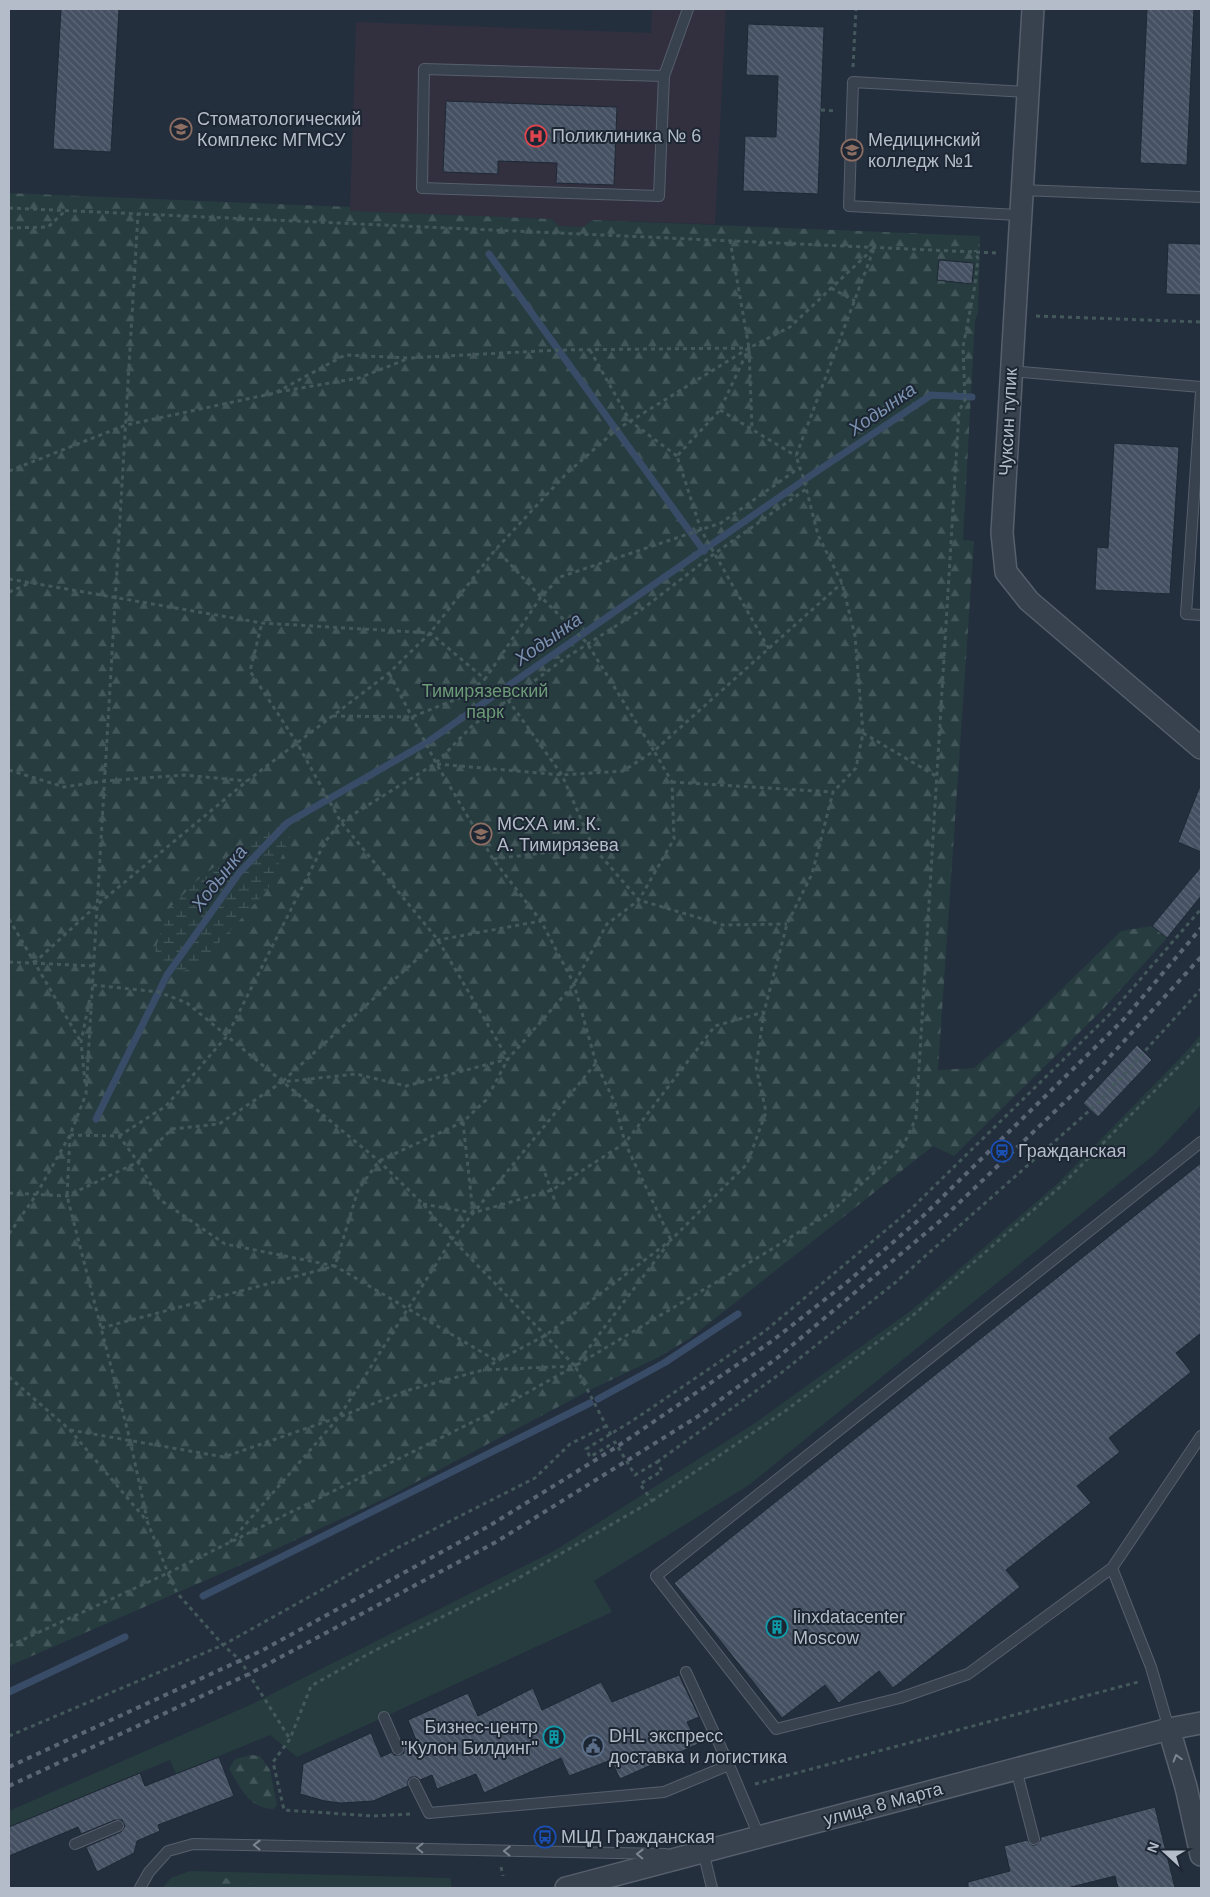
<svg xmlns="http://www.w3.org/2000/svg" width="1210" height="1897" font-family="Helvetica,sans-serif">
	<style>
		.medical { fill: #32303f }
		.green { fill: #263c3f }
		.forest { fill: url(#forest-firs); fill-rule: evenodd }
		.wetland { fill: url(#wetland-marsh) }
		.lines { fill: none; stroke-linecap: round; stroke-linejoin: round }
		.stream { stroke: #394c67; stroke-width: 7 }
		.building { fill: url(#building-back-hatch); stroke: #1f2835 }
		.service-casing { stroke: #565f6c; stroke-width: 12 }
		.minor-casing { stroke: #565f6c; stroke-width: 24 }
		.path { stroke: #44595c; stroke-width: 3; stroke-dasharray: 4 4; stroke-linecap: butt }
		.service { stroke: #38414e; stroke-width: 10 }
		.minor { stroke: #38414e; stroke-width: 21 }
		.rail { stroke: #5a6575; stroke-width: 4; stroke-dasharray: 5 5; stroke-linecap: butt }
		.oneway { stroke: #7c8592 }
		.labels { text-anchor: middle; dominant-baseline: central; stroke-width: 4; stroke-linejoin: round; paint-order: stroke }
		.poi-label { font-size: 18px; fill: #b4bcc9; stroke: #1d2633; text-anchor: start }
		.street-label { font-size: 18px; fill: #b4bcc9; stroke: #1d2633 }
		.park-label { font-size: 18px; fill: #6b9a76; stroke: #1d2633 }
		.water-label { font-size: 19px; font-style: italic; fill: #7c92b1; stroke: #1d2633 }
	</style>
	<defs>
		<pattern id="forest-firs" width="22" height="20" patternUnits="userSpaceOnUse" patternTransform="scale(1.25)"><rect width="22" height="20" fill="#263c3f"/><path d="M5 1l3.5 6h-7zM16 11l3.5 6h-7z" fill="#435659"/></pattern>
		<pattern id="wetland-marsh" width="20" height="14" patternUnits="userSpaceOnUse" patternTransform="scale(1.25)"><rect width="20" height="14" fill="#263c3f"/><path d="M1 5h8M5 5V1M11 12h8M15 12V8" fill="none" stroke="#435659"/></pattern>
		<pattern id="building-back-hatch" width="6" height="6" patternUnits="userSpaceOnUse" patternTransform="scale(1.25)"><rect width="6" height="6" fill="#455162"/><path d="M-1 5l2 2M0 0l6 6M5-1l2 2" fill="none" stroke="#5d6877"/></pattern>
	</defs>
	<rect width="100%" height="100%" fill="#242f3e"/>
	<!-- medical -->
	<path class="medical" d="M652 9H726L715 224 592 220 583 227 559 226 552 219 350 211 356 22 651 33Z"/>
	<!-- green -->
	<path class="green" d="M1201 1034V1105L1155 1154 749 1485 594 1581 612 1612 297 1757 270 1735 176 1774 170 1760 9 1827V1811L250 1705 554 1551 755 1423 913 1309 1057 1184 1186 1052Z
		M190 1871 450 1878 452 1888H162L171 1878Z"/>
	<!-- forest -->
	<path class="forest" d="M9 193 350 207V211L552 219 559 226 583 227 592 220 980 236 978 312 975 321 963 540 974 541 938 1070 974 1068 1029 1021 1121 931 1152 926 1167 938 1104 1008 954 1156 933 1146 689 1339 657 1358 588 1391 388 1497 261 1556 9 1666ZM279 817 168 910 198 880Z
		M250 1755 260 1756 270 1770 277 1805 273 1809C248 1808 241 1788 229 1769L235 1759Z
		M220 1877 271 1888H207L205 1884Z"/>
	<!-- wetland -->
	<path class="wetland" d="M279 817 287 823 292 832 268 889 196 968 167 975 155 950 168 910 198 880Z"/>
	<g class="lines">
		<!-- stream -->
		<path class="stream" d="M489 254 704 551
			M96 1119 167 975 239 873 287 823 426 743 804 480 931 395 972 397
			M598 1399 664 1363 738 1314
			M203 1596 590 1403
			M9 1692 125 1637"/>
	</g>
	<!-- building -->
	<path class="building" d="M61 9H119L111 152 53 149Z
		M1147 9H1194L1187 165 1140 163Z
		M748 24 824 27 818 194 743 191 745 136 776 137 778 76 746 75Z
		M446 101 617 107 614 185 556 183 557 163 498 161V174L443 172Z
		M1168 243 1201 244V295L1166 294Z
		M939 260 974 263 972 284 937 280Z
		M1114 443 1179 447 1170 594 1095 590 1097 547 1108 548Z
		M1200 786H1201V852L1178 842Z
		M1201 867V896L1167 938 1152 926Z
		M1137 1045 1152 1060 1098 1117 1083 1103Z
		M1201 1163V1333L1176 1353 1191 1372 1109 1438 1120 1452 1077 1486 1091 1503 1006 1570 1020 1587 893 1688 879 1671 839 1703 825 1685 782 1718 674 1583Z
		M679 1675 699 1717 687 1722 698 1744 620 1779 611 1760 569 1776 561 1758 484 1793 476 1774 437 1789 432 1775 420 1780 417 1777H411L408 1780V1786L373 1801 341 1803 325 1801 300 1794 303 1764 371 1733 381 1757 392 1752 394 1755H400L404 1753V1746L416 1740 408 1720 468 1693 478 1716 533 1688 542 1710 601 1682 612 1702Z
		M219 1757 234 1796 158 1825 160 1831 137 1841 134 1853 97 1872 86 1847 121 1832 125 1826 122 1820H115L81 1834 78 1827 9 1856V1827L140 1773 145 1786Z
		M1155 1807 1175 1888H1118L1115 1876 1067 1888H968V1882L1010 1871 1004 1846 1027 1840 1032 1845H1036L1040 1841 1041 1837Z"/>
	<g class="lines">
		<!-- service casing -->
		<g class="service-casing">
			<path id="service" d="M664 76 424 69 422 188 659 196 664 76 688 9
				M1021 190 1201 197
				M1020 215 849 206 853 82 1027 92
				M1011 371 1201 387
				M1201 392 1186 614 1201 615
				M1201 1142 656 1576 776 1729 900 1698 968 1674 1112 1568 1201 1436
				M1112 1568 1151 1667 1169 1729
				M686 1672 729 1765 759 1836
				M384 1717 398 1749
				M1016 1769 1034 1839
				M414 1783 429 1813 664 1792 729 1765
				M75 1844 118 1826
				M703 1851 712 1888
				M140 1888 149 1872 168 1851 193 1844 666 1854"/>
		</g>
		<!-- minor casing -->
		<g class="minor-casing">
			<path id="minor" d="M1033 9 1002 533 1006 572 1029 601 1201 748
				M1169 1729 1186 1787 1201 1855
				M566 1888 1016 1769 1169 1729 1201 1723"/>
		</g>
		<!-- path -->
		<path class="path" d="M853 67 856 9
			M821 110 836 111
			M9 208 997 253
			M9 228 48 227 64 212
			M730 240 749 348 752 430
			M831 288 855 301
			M1036 316 1201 322
			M590 350 630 421 677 456
			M278 392 359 378 407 359
			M720 410 796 456
			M9 471 126 425 275 393 345 355 409 358 559 350 749 348 720 410 677 456 701 530 769 649
			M9 579 262 623 430 633 485 679 541 597 560 577 721 523 799 468
			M9 592 30 583
			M508 700 562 775 593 847
			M333 716 412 717 462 697 485 679
			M863 733 936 776
			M437 764 562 775 623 771 654 751 587 643 541 597 496 549
			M9 770 64 787 105 781 184 775 247 781
			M672 782 833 792
			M493 859 593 847 639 900 723 925 787 924
			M9 919 81 1042
			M9 962 94 966
			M34 963 97 905 247 781 389 673 430 633 496 549 566 474 616 430 749 348 790 327 875 247
			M93 985 159 992 187 1003 379 1161 423 1204 452 1239 575 1366 483 1370
			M283 1081 438 940 541 921
			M85 1083 81 1042 90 998
			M463 1122 473 1213
			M70 1135 119 1136 138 1162 159 1199 225 1244 335 1266 358 1190 379 1161 463 1122 486 1100 508 1059 574 984 607 924 639 900 674 839 672 782 654 751 842 583
			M70 1135 67 1196 130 1440 147 1519
			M119 1136 166 1106 227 1036 325 842 341 822 436 763 472 726 567 657 641 610 714 554 806 489
			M545 1173 556 1204
			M9 1193 67 1196 138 1162 172 1129 219 1124 282 1082 356 1074 406 1086 508 1059 438 940 341 822 297 743 250 671 262 623
			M423 1204 473 1213 552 1190 625 1143 715 1026 764 1012
			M9 1234 36 1195 70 1135 86 1094 138 214
			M101 1328 335 1266 497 1361
			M9 1377 70 1430 147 1521 168 1573 487 1415 575 1366 671 1240 625 1143 615 1103 596 1063 574 984 541 921 493 859 436 763 389 673
			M70 1430 224 1457 339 1417 452 1239 596 1063
			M611 1435 575 1366 767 1252 831 1212 903 1146 916 1118 959 411 965 400 963 347 975 285 978 259 975 250
			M657 1462 781 1373 896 1282 1098 1103 1201 989
			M652 1501 785 1411 911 1317 1061 1186 1188 1057 1201 1041
			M230 1542 339 1417 409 1390 483 1370 497 1361 546 1335 671 1240 747 1164 766 1112 756 1067 764 1012 787 924 812 874 833 792 856 768 863 733 855 636 842 583 818 535 804 480 796 456 875 246
			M9 1646 168 1573 177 1593 223 1645 240 1660 290 1739
			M9 1736 223 1645 393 1550 535 1478 570 1444 606 1426
			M755 1784 1138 1682
			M410 1814 373 1816 284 1810 273 1762 290 1739 311 1686 370 1653 510 1583 652 1501 640 1484 662 1471 657 1462 635 1475 615 1442 590 1457 586 1449 632 1421 765 1331 910 1210 1112 1012 1201 909
			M501 1867 503 1876"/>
		<!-- service -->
		<use href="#service" class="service"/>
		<!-- minor -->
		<use href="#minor" class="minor"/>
		<!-- rail -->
		<path class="rail" d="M9 1767 263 1650 489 1526 618 1446 772 1341 846 1283 922 1217 1124 1019 1201 928
			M9 1786 249 1674 496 1542 697 1417 777 1358 940 1221 1093 1075 1201 957"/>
	</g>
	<!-- one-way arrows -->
	<defs><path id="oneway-chevron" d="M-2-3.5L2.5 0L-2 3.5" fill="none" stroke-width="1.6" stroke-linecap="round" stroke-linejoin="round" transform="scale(1.25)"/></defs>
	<g class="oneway">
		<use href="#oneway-chevron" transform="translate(1177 1758) rotate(-106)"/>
		<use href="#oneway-chevron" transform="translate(257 1845) rotate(-179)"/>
		<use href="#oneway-chevron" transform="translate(420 1848) rotate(-179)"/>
		<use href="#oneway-chevron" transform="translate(507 1851) rotate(-179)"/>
		<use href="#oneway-chevron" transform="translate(640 1854) rotate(-179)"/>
	</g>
	<!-- icons -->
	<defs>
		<g id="university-ring" transform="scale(1.125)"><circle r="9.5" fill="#1d2633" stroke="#8d6e63" stroke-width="1.5"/><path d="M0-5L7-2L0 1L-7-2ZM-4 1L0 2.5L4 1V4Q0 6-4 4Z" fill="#8d6e63"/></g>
		<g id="hospital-ring" transform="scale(1.125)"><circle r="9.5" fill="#1d2633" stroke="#e0444e" stroke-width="1.5"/><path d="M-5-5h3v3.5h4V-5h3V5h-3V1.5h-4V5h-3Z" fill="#e0444e"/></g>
		<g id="station-ring" transform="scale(1.125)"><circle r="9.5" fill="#1d2633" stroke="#1a4fb4" stroke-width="1.5"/><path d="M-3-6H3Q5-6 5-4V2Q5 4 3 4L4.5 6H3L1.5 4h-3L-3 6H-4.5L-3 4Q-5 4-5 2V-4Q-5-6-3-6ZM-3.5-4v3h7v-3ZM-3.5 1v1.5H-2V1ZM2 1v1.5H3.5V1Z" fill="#1a4fb4"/></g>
		<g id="building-ring" transform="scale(1.125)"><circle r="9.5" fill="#1d2633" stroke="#0f9aa8" stroke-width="1.5"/><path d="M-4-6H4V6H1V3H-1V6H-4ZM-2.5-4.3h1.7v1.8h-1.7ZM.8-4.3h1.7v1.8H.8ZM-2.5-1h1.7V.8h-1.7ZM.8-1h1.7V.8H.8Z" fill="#0f9aa8"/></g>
		<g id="civic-ring" transform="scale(1.125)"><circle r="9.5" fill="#1d2633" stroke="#5c6f8a" stroke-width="1.5"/><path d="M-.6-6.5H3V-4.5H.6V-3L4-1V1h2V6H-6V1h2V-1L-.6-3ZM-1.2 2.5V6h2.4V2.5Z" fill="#5c6f8a"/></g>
		<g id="bus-ring" transform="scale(1.125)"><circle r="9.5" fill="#1d2633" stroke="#1a4fb4" stroke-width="1.5"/><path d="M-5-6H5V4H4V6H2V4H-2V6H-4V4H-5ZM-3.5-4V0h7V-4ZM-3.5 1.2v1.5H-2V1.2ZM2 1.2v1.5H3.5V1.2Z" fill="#1a4fb4"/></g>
	</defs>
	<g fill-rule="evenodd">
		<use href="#university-ring" x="181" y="129"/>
		<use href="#hospital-ring" x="536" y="136"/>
		<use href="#university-ring" x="852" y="150"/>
		<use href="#university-ring" x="481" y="834"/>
		<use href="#station-ring" x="1002" y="1151"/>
		<use href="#building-ring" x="777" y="1627"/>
		<use href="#building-ring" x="554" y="1737"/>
		<use href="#civic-ring" x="593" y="1746"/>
		<use href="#bus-ring" x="545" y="1837"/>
	</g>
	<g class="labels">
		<!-- poi labels -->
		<g class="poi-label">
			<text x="197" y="119">Стоматологический<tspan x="197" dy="21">Комплекс МГМСУ</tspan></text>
			<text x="552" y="136">Поликлиника № 6</text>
			<text x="868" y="140">Медицинский<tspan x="868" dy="21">колледж №1</tspan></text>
			<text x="497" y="824">МСХА им. К.<tspan x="497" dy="21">А. Тимирязева</tspan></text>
			<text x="1018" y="1151">Гражданская</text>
			<text x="793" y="1617">linxdatacenter<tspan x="793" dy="21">Moscow</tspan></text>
			<text x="538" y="1727" text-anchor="end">Бизнес-центр<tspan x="538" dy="21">"Кулон Билдинг"</tspan></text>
			<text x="609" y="1736">DHL экспресс<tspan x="609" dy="21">доставка и логистика</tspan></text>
			<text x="561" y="1837">МЦД Гражданская</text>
		</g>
		<!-- street labels -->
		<g class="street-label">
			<text transform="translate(1008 422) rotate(-87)">Чуксин тупик</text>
			<text transform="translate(883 1804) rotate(-15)">улица 8 Марта</text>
		</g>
		<!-- park labels -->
		<g class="park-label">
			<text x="485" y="691">Тимирязевский<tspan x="485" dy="21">парк</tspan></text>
		</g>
		<!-- water labels -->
		<g class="water-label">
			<text transform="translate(882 409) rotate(-35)">Ходынка</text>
			<text transform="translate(548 639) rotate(-35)">Ходынка</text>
			<text transform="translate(219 878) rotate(-52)">Ходынка</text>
		</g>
	</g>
	<!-- border -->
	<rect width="1210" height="1897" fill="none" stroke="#b4bcc9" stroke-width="20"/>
	<!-- north arrow -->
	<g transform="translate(1165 1852) rotate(291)" stroke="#1d2633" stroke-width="4" paint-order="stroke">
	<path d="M0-4L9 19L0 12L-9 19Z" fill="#b4bcc9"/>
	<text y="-8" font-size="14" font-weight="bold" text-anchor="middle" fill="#b4bcc9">N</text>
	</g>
</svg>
